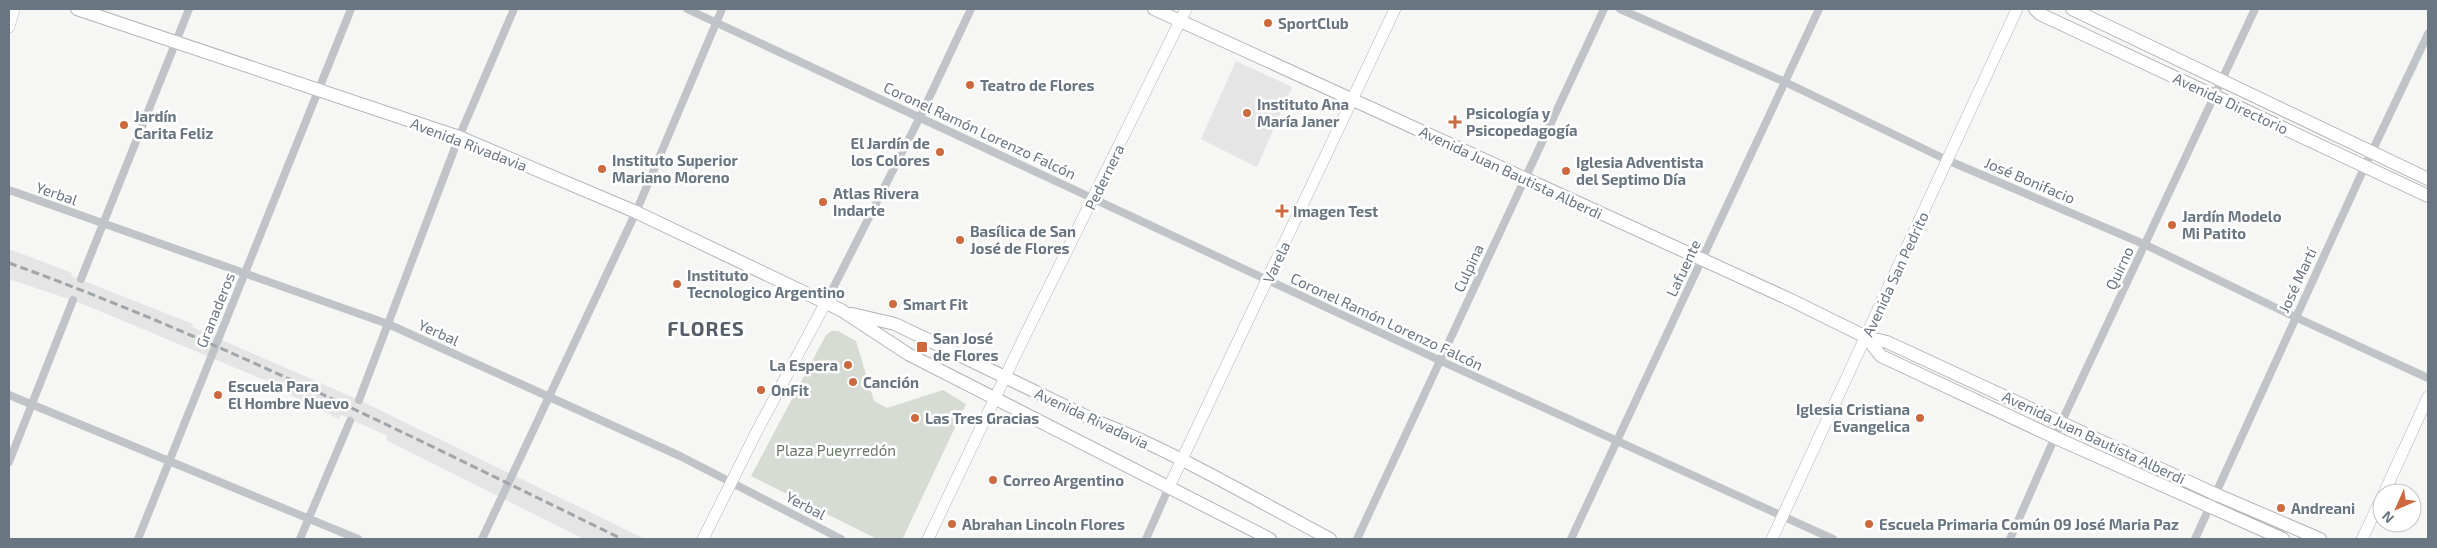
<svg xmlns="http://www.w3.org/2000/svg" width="2437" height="548" font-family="'Exo 2',sans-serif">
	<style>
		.built { fill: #e4e5e4 }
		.park { fill: #d6dbd4 }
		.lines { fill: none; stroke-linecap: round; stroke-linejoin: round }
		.secondary-casing { stroke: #b1b5b9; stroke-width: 12 }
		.primary-casing { stroke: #b2b5b9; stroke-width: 14 }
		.street { stroke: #c0c3c7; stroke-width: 8 }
		.secondary { stroke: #fff; stroke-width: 11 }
		.primary { stroke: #fff; stroke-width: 12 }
		.rail { stroke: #a0a5aa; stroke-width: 3; stroke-dasharray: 8 4; stroke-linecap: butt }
		.poi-dot { fill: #cc6a3e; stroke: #fff; stroke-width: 2 }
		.labels { text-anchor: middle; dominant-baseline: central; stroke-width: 5; stroke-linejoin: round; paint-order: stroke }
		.poi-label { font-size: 15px; font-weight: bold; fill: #697581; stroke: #fff; text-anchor: start }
		.street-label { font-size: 15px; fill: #697581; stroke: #fff }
		.park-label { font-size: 15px; fill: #6a7967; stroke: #fff }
		.district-label { font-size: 20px; font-weight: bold; letter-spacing: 1px; fill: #565e67; stroke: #fff }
	</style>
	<rect width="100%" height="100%" fill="#f6f6f4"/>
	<!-- built -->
	<path class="built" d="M1236 61 1292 87 1257 167 1201 139Z
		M9 249 72 273 71 276 193 324 192 327 359 400 645 539H584L386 440 388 436 341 415 339 419 280 390 281 387 83 304 9 279Z"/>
	<!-- park -->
	<path class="park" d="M831 331H838L856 341 874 401 887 408 943 390 966 404 903 538 900 539H877L751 476 826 335Z"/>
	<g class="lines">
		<!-- secondary casing -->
		<g class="secondary-casing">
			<path id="secondary" d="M9 27 14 9
				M1169 487 1395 9
				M2384 493 2428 397
				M703 539 758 429 826 302
				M928 539 1014 358 1186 9
				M1772 539 2017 9
				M2362 539 2382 497"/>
		</g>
		<!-- primary casing -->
		<g class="primary-casing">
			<path id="primary" d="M77 9 459 137 636 212 841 310 908 354 1270 539
				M1154 9 1791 300 1866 337 1887 342 2215 494 2320 539
				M2035 9 2040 14 2428 196
				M2072 9 2428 179
				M852 314 895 324 1096 421C1176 452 1254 499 1330 539
				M1866 337 1881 356 2056 438 2283 539"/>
		</g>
		<!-- street -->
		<path class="street" d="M687 9 1441 361 1833 539
			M1620 9 1785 82 1947 160 2146 245 2295 317 2428 378
			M9 190 388 324 680 456 841 539
			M81 279 189 9
			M826 302 920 117 971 9
			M9 395 358 539
			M359 400 459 137 514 9
			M9 462 73 300
			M138 539 351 9
			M300 539 350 421
			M482 539 636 212 722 9
			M1146 539 1169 487
			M1357 539 1604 9
			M1571 539 1819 9
			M2010 539 2062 421 2255 9
			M2195 539 2365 166 2428 34"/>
		<!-- secondary -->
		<use href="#secondary" class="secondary"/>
		<!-- primary -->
		<use href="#primary" class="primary"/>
		<!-- rail -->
		<path class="rail" d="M9 263C220 339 420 441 622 539"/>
	</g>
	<!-- markers -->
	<g class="poi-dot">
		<circle cx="1268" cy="23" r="5"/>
		<circle cx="970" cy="85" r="5"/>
		<circle cx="1247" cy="113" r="5"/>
		<path d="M1452.5 114.5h5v5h5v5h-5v5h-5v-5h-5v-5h5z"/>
		<circle cx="124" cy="125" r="5"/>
		<circle cx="940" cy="152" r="5"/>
		<circle cx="602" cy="169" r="5"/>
		<circle cx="1566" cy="171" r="5"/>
		<circle cx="823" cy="202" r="5"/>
		<path d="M1279.5 203.5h5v5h5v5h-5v5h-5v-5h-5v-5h5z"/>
		<circle cx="2172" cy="225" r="5"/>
		<circle cx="960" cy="240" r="5"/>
		<circle cx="677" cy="284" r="5"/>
		<circle cx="893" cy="304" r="5"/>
		<rect x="916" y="341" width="12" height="12" rx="2.5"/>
		<circle cx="848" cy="365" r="5"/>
		<circle cx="853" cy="382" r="5"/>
		<circle cx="761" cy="390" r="5"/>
		<circle cx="218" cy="395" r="5"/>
		<circle cx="915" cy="418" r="5"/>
		<circle cx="1920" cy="418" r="5"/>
		<circle cx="993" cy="480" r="5"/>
		<circle cx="2281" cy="508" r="5"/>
		<circle cx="952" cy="524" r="5"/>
		<circle cx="1869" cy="524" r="5"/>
	</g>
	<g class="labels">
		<!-- poi labels -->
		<g class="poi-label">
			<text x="1278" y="23">SportClub</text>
			<text x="980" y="85">Teatro de Flores</text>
			<text x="1257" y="104">Instituto Ana<tspan x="1257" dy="17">María Janer</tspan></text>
			<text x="1466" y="113">Psicología y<tspan x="1466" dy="17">Psicopedagogía</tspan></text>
			<text x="134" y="116">Jardín<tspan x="134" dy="17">Carita Feliz</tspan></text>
			<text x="930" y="143" text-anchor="end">El Jardín de<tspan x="930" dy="17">los Colores</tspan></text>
			<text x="612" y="160">Instituto Superior<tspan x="612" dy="17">Mariano Moreno</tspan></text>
			<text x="1576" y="162">Iglesia Adventista<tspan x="1576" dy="17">del Septimo Día</tspan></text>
			<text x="833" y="193">Atlas Rivera<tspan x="833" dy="17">Indarte</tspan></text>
			<text x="1293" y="211">Imagen Test</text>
			<text x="2182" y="216">Jardín Modelo<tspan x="2182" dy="17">Mi Patito</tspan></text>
			<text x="970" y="231">Basílica de San<tspan x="970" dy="17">José de Flores</tspan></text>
			<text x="687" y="275">Instituto<tspan x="687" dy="17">Tecnologico Argentino</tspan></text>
			<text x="903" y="304">Smart Fit</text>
			<text x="933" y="338">San José<tspan x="933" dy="17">de Flores</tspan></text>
			<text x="838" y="365" text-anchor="end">La Espera</text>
			<text x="863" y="382">Canción</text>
			<text x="228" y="386">Escuela Para<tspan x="228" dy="17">El Hombre Nuevo</tspan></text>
			<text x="771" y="390">OnFit</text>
			<text x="1910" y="409" text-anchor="end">Iglesia Cristiana<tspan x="1910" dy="17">Evangelica</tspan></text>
			<text x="925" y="418">Las Tres Gracias</text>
			<text x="1003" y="480">Correo Argentino</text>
			<text x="2291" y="508">Andreani</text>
			<text x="962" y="524">Abrahan Lincoln Flores</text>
			<text x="1879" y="524">Escuela Primaria Común 09 José Maria Paz</text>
		</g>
		<!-- street labels -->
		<g class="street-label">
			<text transform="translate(2231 103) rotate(25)">Avenida Directorio</text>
			<text transform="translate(980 130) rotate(25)">Coronel Ramón Lorenzo Falcón</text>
			<text transform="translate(469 144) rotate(21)">Avenida Rivadavia</text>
			<text transform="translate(1511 172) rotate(25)">Avenida Juan Bautista Alberdi</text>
			<text transform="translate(1104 177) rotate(-64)">Pedernera</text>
			<text transform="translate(2030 180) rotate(23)">José Bonifacio</text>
			<text transform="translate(57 193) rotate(19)">Yerbal</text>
			<text transform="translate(1276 262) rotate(-65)">Varela</text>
			<text transform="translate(1468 268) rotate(-65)">Culpina</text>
			<text transform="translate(1683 268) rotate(-65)">Lafuente</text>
			<text transform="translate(2119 268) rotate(-65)">Quirno</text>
			<text transform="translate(1895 274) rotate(-65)">Avenida San Pedrito</text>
			<text transform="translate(2297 280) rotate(-65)">José Martí</text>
			<text transform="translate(215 310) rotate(-68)">Granaderos</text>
			<text transform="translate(1387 321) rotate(25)">Coronel Ramón Lorenzo Falcón</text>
			<text transform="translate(439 332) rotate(24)">Yerbal</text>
			<text transform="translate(1092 418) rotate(25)">Avenida Rivadavia</text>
			<text transform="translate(2094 437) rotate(25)">Avenida Juan Bautista Alberdi</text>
			<text transform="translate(806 505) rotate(28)">Yerbal</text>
		</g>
		<!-- park labels -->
		<g class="park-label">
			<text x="836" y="450">Plaza Pueyrredón</text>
		</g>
		<!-- district labels -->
		<g class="district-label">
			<text x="706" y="328">FLORES</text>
		</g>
	</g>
	<!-- border -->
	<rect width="2437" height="548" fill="none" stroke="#697581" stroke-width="20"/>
	<!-- north arrow -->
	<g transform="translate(2397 508) rotate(225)"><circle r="24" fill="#ffffff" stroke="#c3c8cd"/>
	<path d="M0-4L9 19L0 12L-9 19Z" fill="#cc6a3e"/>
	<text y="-8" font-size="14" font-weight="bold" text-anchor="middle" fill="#697581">N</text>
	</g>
</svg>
